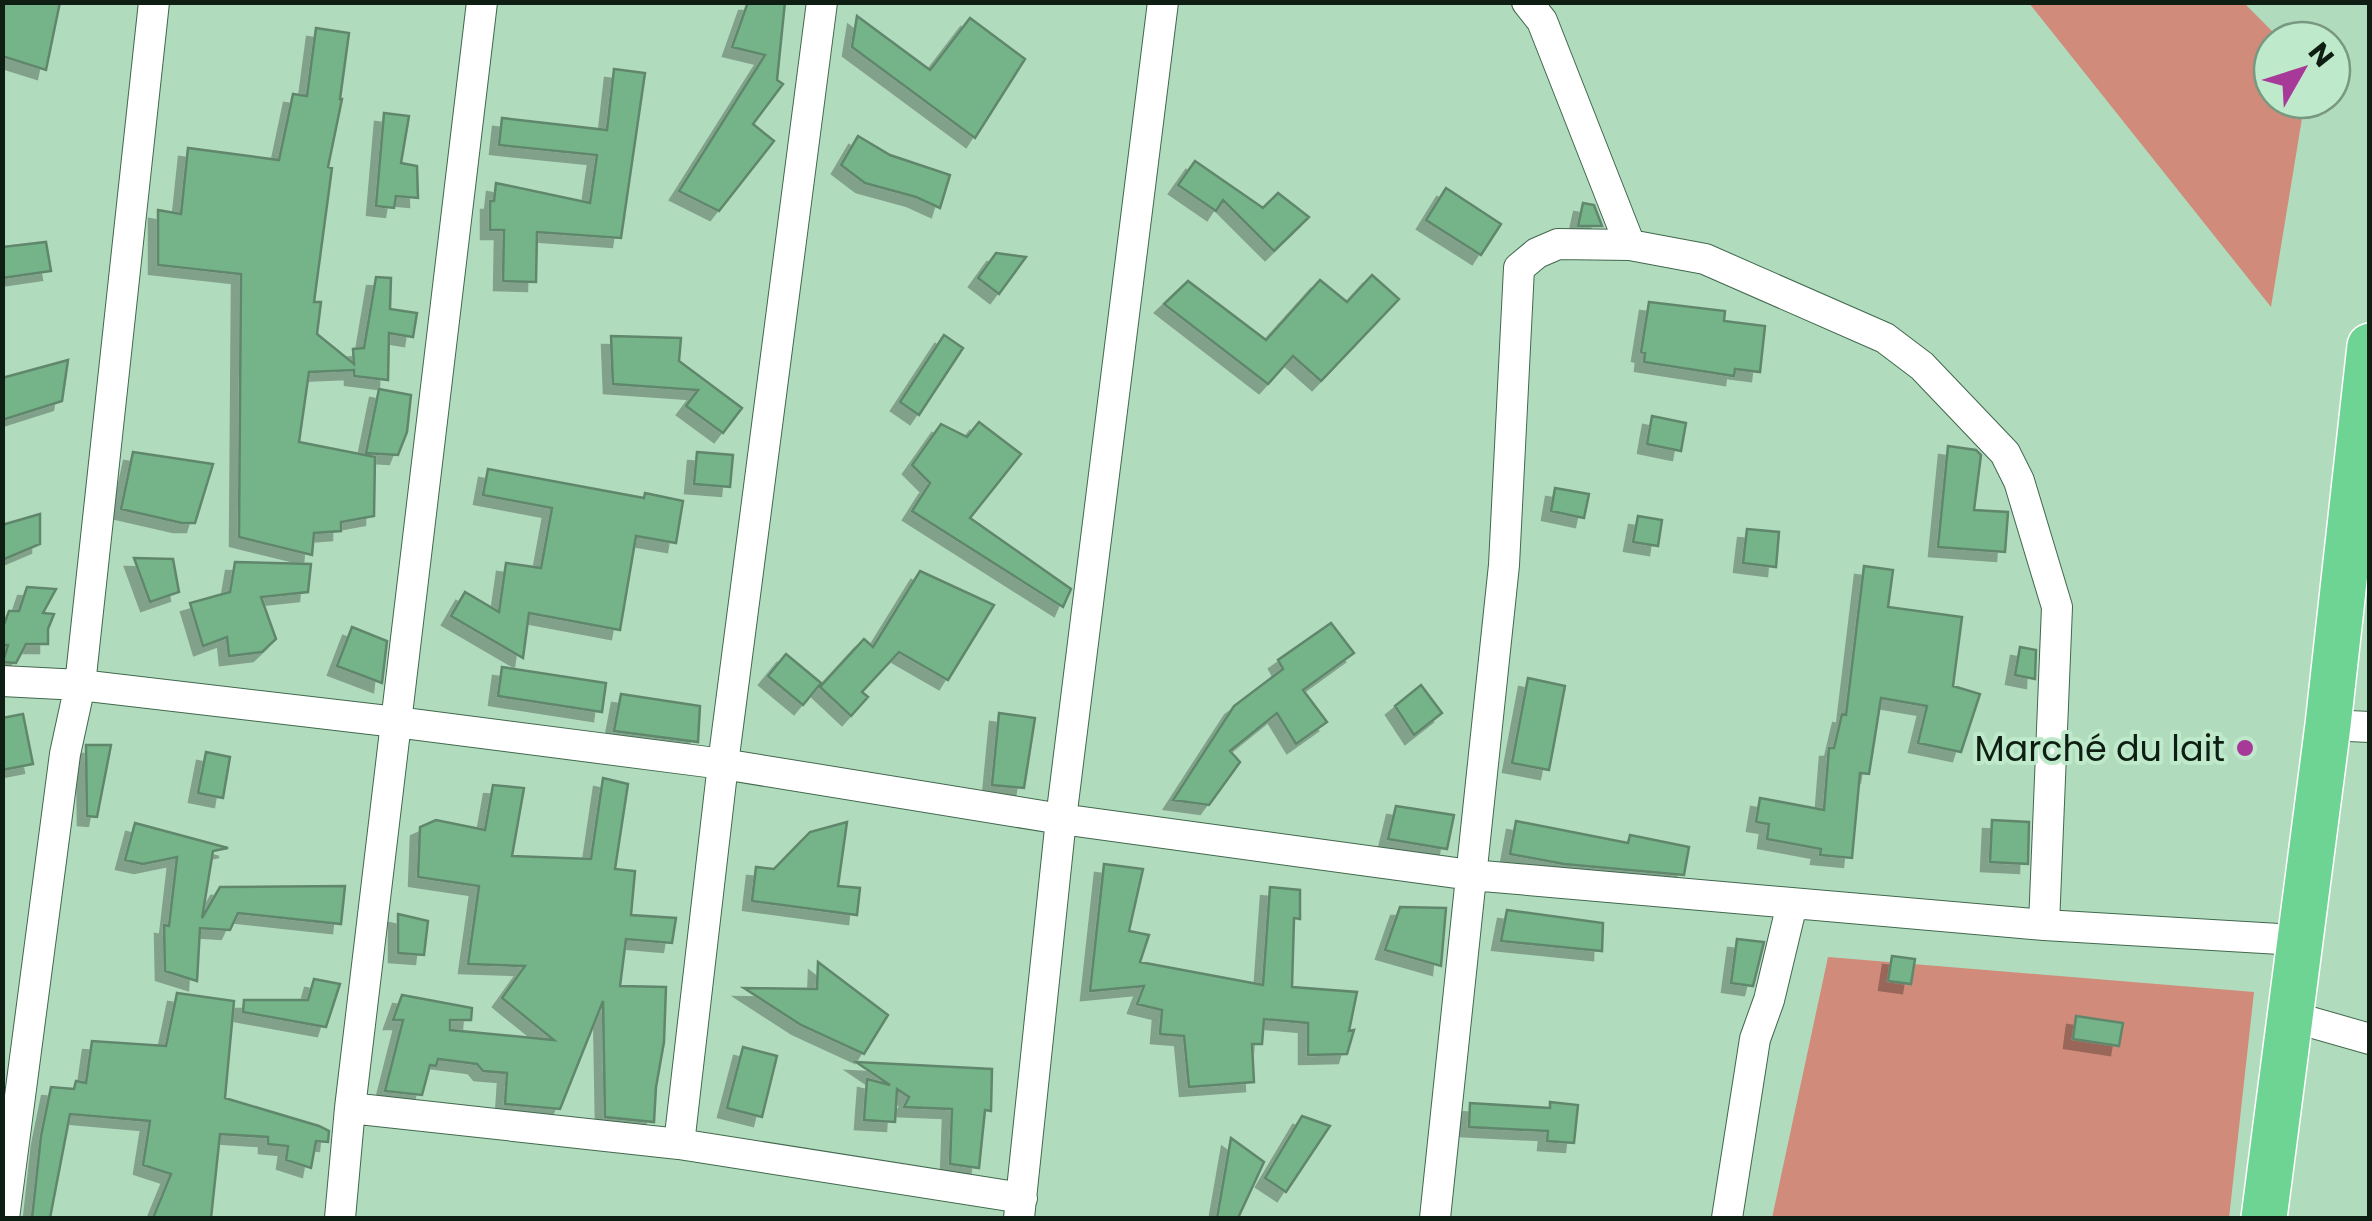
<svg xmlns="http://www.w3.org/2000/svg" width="2372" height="1221" font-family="Poppins,sans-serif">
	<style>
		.green { fill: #d18b7b }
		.building { fill: #75b489; stroke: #60876c; stroke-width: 2.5; filter: url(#shadow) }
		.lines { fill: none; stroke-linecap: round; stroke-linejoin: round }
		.minor-casing { stroke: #41684d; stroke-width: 32 }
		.highway-casing { stroke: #fff; stroke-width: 48 }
		.minor { stroke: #fff; stroke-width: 30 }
		.highway { stroke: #6ed493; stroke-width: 45 }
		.poi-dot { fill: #a73998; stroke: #bee9ca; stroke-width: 4 }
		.labels { text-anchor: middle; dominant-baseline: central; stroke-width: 8; stroke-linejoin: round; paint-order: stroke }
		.poi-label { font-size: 35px; fill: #0e1e13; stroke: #bee9ca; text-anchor: end }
	</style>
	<defs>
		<filter id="shadow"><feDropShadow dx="-9" dy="9" stdDeviation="0" flood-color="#0004"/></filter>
	</defs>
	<rect width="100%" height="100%" fill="#b1dbbd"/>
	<!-- green -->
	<path class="green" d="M2029 3H2244L2281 40H2272V100H2305L2271 307Z
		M1828 957 2254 992 2229 1218H1772Z"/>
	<!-- building -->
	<path class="building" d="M2 2H60L46 70 2 56Z
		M748 2H785L777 80 783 84 753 124 774 141 719 211 679 191 765 55 732 47Z
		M857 16 930 70 970 18 1025 59 975 138 852 47Z
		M316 28 349 33 340 99H342L328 167 332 168 314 302H321L317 334 354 364 353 349 364 348 376 277 391 278 390 309 417 313 413 337 389 333 388 380 354 376V370L309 372 299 442 375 457 374 516 341 522V531L314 533 312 555 239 537 241 274 158 265V210L181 214 188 148 279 160 293 94 307 96Z
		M614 69 645 73 621 238 537 232 536 282 503 281 504 230H490V201H494L496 183 590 203 597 155 499 145 502 118 607 130Z
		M384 113 409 116 401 163 417 166 418 198 396 196 394 208 376 206Z
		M858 136 890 155 950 175 940 208 916 197 865 183 841 165Z
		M1195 161 1263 208 1278 193 1309 217 1274 251 1223 200 1216 211 1178 185Z
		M1446 188 1501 224 1481 255 1426 220Z
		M1583 203 1594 205 1602 226H1578Z
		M46 242 51 271 2 278V247Z
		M996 253 1026 257 999 294 978 278Z
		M1372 275 1399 299 1321 381 1293 356 1268 384 1164 304 1188 281 1266 340 1320 280 1347 302Z
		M1649 302 1725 311 1724 321 1765 326 1760 372 1735 369 1734 376 1644 362 1645 353 1641 352Z
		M944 335 963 348 919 415 900 402Z
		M611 336 681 338 679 361 742 408 723 433 686 406 698 390 613 384Z
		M68 360 62 401 2 420V378Z
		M379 389 411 395 407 432 398 455 366 453Z
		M1652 416 1686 423 1681 451 1647 444Z
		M979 422 1021 454 970 518 1071 589 1063 607 912 511 930 483 912 465 941 424 967 437Z
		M1948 446 1976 450 1981 455 1974 510 2008 512 2005 552 1938 547Z
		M133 452 213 464 195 523H182L121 509Z
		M697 452 733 455 730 487 694 484Z
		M488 469 644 498 645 493 683 501 676 543 636 536 620 630 529 613 523 658 451 616 465 592 499 612 506 563 541 568 552 508 483 495Z
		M1555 488 1589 494 1584 518 1551 511Z
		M40 514V544L2 560V525Z
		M1638 516 1662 520 1658 546 1633 542Z
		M1747 529 1779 532 1776 567 1743 563Z
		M134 558 173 559 179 592 150 602Z
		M235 562 311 564 308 592 261 597 276 639 262 652 229 656 227 637 203 646 190 603 230 592Z
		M1864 566 1893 570 1888 607 1962 617 1953 686 1980 694 1961 752 1918 743 1927 706 1881 698 1869 774 1860 773 1852 858 1820 855 1821 849 1767 839 1769 824 1756 822 1760 798 1824 810 1829 748H1834L1842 714 1846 715Z
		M920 571 994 605 948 680 899 652 862 692 868 697 851 716 820 687 864 639 873 647Z
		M27 587 56 589 43 613 54 614 48 629V644H26L16 663 3 662 8 645H4L3 627 9 611H19Z
		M1331 623 1354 653 1303 690 1327 722 1296 744 1277 713 1230 751 1240 762 1209 805 1173 800 1234 706 1283 669 1278 660Z
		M352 627 387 641 382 683 337 666Z
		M2020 647 2036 650 2035 679 2015 675Z
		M786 654 821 683 803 705 768 676Z
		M502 667 606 683 602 712 498 696Z
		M1528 678 1565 686 1549 770 1512 763Z
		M1421 685 1442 713 1414 735 1395 706Z
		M621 694 700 706 698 742 614 731Z
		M999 713 1035 718 1024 788 992 785Z
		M23 714 33 764 2 770V718Z
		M86 745H111L97 817 87 816Z
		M206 752 230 757 223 798 198 793Z
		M603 778 628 784 615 869 635 871 631 915 676 918 672 943 626 939 620 986 666 987 664 1042 656 1087 654 1122 605 1117 603 1001 560 1109 505 1104 507 1073 483 1071 477 1064 438 1059 436 1066 430 1065 422 1095 385 1091 403 1020H393L402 995 472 1008 471 1020H450V1030L554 1040 502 998 525 966 468 964 479 886 418 877 420 827 436 820 485 830 493 785 524 788 512 856 591 859Z
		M1396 806 1454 815 1447 849 1388 839Z
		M1992 820 2029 822 2028 864 1990 862Z
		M1516 821 1628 843 1630 835 1689 847 1684 875 1564 864 1510 854Z
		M847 822 838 886 860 888 857 915 752 901 756 867 774 869 810 832Z
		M135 823 228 848 213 851 202 918 220 887 345 886 341 924 238 913 230 930 200 928 197 981 165 971 164 925 169 926 177 857 143 864 125 860Z
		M1104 864 1143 869 1129 931 1149 935 1140 962 1263 985 1270 887 1300 890V919L1294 918 1292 987 1357 992 1349 1031 1354 1030 1347 1054 1308 1055V1023L1264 1019 1262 1044H1252L1254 1082 1189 1087 1184 1036 1160 1034 1162 1010 1137 1004 1144 986 1090 991Z
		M1400 907 1446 908 1441 966 1385 950Z
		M1507 910 1603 923 1602 951 1501 941Z
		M398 914 428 921 424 955 398 953Z
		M1737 939 1764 942 1753 986 1731 983Z
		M1892 956 1915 959 1911 984 1888 981Z
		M818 962 888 1015 864 1054 801 1025 744 988 817 989Z
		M314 979 340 984 326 1027 243 1012 244 1000H308Z
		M177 993 234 1001 225 1098 319 1126 329 1131 328 1142 316 1141 311 1168 286 1160 288 1146 268 1144V1137L220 1134 211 1218H153L171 1174 143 1165 150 1121 70 1114 50 1218H32L41 1136 51 1087 74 1089 76 1081 86 1083 92 1041 166 1046Z
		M2076 1016 2123 1023 2119 1046 2073 1039Z
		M743 1047 777 1056 762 1117 727 1108Z
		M856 1062 992 1069 991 1111 985 1110 979 1168 950 1164 952 1109 904 1107 909 1097 897 1089 895 1122 864 1120 867 1079 890 1085Z
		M1550 1102 1578 1105 1574 1143 1547 1141 1548 1131 1469 1127 1470 1103 1550 1108Z
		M1302 1116 1330 1126 1286 1192 1265 1178Z
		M1231 1138 1264 1162 1238 1218H1217Z"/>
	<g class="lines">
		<!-- minor casing -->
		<g class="minor-casing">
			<path id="minor" d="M1527 2 1542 21 1630 245
				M2 681 80 685 396 722 723 764 1061 819 1471 875 2044 925 2298 940
				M2328 725 2370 727
				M2289 1016 2370 1039
				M350 1108 679 1144 1022 1198
				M679 1144 723 764 822 2
				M4 1218 65 754 80 685 154 2
				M340 1218 350 1108 482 2
				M1019 1218 1061 819 1163 2
				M1435 1218 1504 565 1519 268 1537 253 1558 244 1630 245 1705 259 1885 338 1922 366 2005 453 2019 481 2057 607 2044 925
				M1727 1218 1755 1039 1769 1000 1792 904"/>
		</g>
		<!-- highway casing -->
		<g class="highway-casing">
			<path id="highway" d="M2264 1218 2328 725 2370 346"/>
		</g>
		<!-- minor -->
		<use href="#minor" class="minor"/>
		<!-- highway -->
		<use href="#highway" class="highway"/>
	</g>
	<!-- markers -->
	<circle class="poi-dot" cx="2245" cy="748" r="10"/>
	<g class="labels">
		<!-- poi labels -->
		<g class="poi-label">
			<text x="2225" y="748">Marché du lait</text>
		</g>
	</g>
	<!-- border -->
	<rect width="2372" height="1221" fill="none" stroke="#0e1e13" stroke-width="10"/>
	<!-- north arrow -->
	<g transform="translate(2302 70) rotate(51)"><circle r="48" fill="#bee9ca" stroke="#789881" stroke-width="2.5"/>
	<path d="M0-8L18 38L0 25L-18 38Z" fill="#a73998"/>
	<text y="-15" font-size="28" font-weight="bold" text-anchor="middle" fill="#0e1e13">N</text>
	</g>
</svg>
